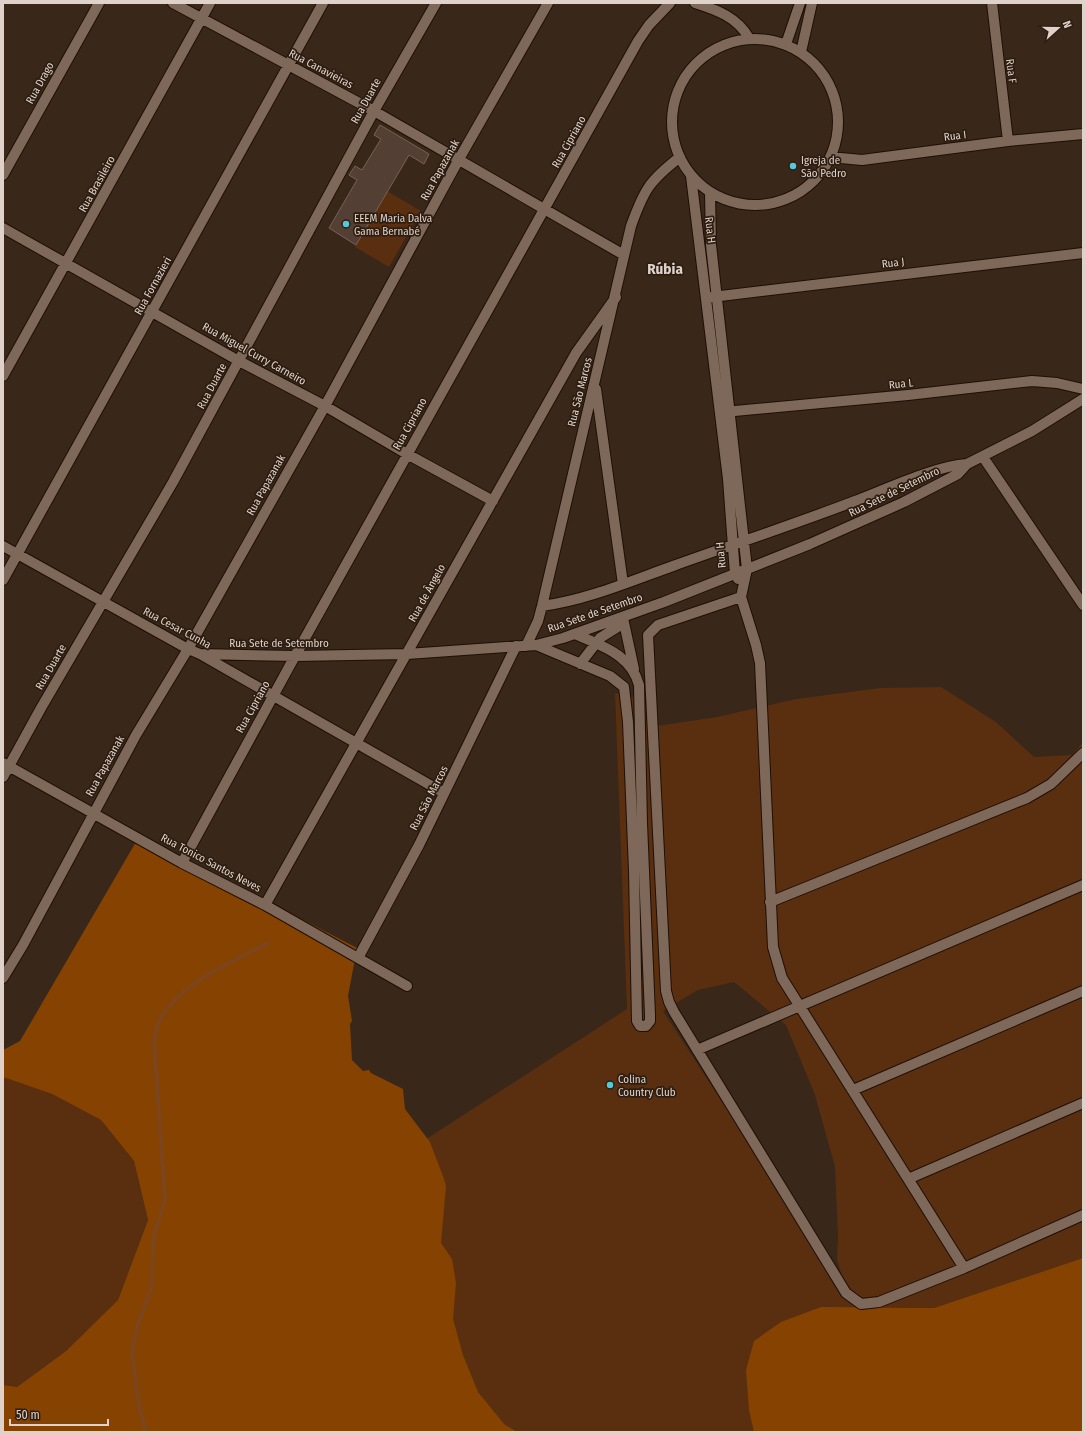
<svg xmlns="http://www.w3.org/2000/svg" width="1086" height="1435" font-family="'Fira Sans Condensed',sans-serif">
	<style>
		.green { fill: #592f0f; fill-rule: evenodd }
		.forest { fill: #864200 }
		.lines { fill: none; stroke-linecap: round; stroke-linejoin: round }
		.stream { stroke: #7b461d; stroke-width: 4 }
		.building { fill: #533f33; stroke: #776254 }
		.street-casing { stroke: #1f0f05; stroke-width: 12 }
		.street { stroke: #7d685a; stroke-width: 10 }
		.poi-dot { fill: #52cbd8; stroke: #2e1d11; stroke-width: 1.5 }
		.labels { text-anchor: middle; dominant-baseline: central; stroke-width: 3.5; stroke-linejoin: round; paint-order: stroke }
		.street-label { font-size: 11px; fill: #ded2ca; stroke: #2e1d11 }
		.poi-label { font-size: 11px; fill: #ded2ca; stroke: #2e1d11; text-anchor: start }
		.district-label { font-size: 15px; font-weight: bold; fill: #ded2ca; stroke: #2e1d11 }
	</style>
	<rect width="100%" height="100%" fill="#39271a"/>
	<!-- green -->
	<path class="green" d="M387 191 421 211 389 267 355 247Z
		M941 687 996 722 1034 757 1072 755 1083 742V1258L934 1308 856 1307 814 1432H468L391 1162 627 1009 615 693 646 700 651 808 650 727 717 717 796 699 880 688ZM734 982 786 1025 815 1095 835 1167 838 1236 837 1259 847 1294 663 1011 698 990Z
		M3 1077 52 1094 101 1120 134 1161 148 1220 118 1300 66 1351 17 1387 3 1385Z"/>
	<!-- forest -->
	<path class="forest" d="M140 835 357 948 348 996 352 1021 350 1024 352 1060 363 1071 369 1070 371 1073 403 1089 405 1109 430 1142 444 1179 446 1186 441 1243 452 1259 456 1283 453 1319 463 1355 478 1392 504 1424 517 1432H3V1385L17 1387 66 1351 118 1300 148 1220 134 1161 101 1120 52 1094 3 1077V1050L20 1041Z
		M1083 1258V1432H754L749 1410 746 1370 754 1341 781 1322 821 1307 934 1308Z"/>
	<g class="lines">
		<!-- stream -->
		<path class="stream" d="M146 1432 139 1407 132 1353 137 1326 152 1287 153 1239 165 1199 154 1042C155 1033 157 1024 162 1016 185 980 233 962 268 943"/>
	</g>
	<!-- building -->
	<path class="building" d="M380 125 429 154 424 164 409 155 356 245 329 228 357 180 349 175 355 166 362 170 381 139 374 135Z"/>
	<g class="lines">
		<!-- street casing -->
		<g class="street-casing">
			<path id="street" d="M173 3 374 111 624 255
				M695 3C717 10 737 17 749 38
				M992 3 1008 141
				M672 122a83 83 0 1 1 166 0a83 83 0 1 1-166 0Z
				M786 44 800 3
				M801 52 812 3
				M830 157 862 160 1008 141 1083 134
				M3 175 99 3
				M691 176 728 479 735 574 738 579
				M710 193 711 245 747 569 741 597 756 645 760 663 773 947 782 978 964 1268
				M3 228 239 361 325 406 407 454 493 501
				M712 297 1083 253
				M3 376 210 3
				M596 389 623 584
				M724 412 908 395 1032 381 1057 383 1083 389
				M983 457 1083 605
				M3 546 188 649 200 654 444 793
				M3 580 323 3
				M741 597 658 625 648 635 666 991 669 1002 674 1012 846 1293 861 1304 879 1302 964 1268 1083 1215
				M542 606C587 600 631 581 673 566 734 544 795 524 855 501 887 489 935 466 967 464
				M623 618 634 669
				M536 645 610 676 624 687 628 722 634 871 637 1021 640 1026H646L650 1021V1015L642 823 639 685C631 654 601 646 575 634
				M526 646 538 621 542 606 631 226C644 190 649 181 680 157
				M200 654 295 656 407 654 536 645 563 638 664 602 810 544 904 502 958 474 967 464 1032 431 1083 399
				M580 664 600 638 624 623
				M3 763 182 863 265 905 407 986
				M3 777 41 708 173 482 374 111 436 3
				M182 863 295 656 638 41 649 25 670 3
				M770 902 1027 798 1051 784 1083 753
				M265 905 576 353 616 297
				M358 958 419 845 516 646
				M3 978 23 945 136 735 188 649 325 406 459 159 548 3
				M697 1050 1083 885
				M853 1090 1083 991
				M908 1179 1083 1103"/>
		</g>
		<!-- street -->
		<use href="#street" class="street"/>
	</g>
	<!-- markers -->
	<g class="poi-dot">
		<circle cx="793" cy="166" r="4"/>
		<circle cx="346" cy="224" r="4"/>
		<circle cx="610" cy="1085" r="4"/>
	</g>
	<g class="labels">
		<!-- street labels -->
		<g class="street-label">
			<text transform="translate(321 69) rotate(28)">Rua Canavieiras</text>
			<text transform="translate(1011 71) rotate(83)">Rua F</text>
			<text transform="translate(40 83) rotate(-61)">Rua Drago</text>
			<text transform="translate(366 101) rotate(-61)">Rua Duarte</text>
			<text transform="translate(955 136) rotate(-7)">Rua I</text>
			<text transform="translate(569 142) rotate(-61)">Rua Cipriano</text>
			<text transform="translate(440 170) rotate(-61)">Rua Papazanak</text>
			<text transform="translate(97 184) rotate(-61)">Rua Brasileiro</text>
			<text transform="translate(710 230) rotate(83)">Rua H</text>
			<text transform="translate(893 263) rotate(-7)">Rua J</text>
			<text transform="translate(153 286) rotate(-61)">Rua Fornazieri</text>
			<text transform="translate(254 354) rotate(29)">Rua Miguel Curry Carneiro</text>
			<text transform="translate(901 384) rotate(-6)">Rua L</text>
			<text transform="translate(212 386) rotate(-62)">Rua Duarte</text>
			<text transform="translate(580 392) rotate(-76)">Rua São Marcos</text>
			<text transform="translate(410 424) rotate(-61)">Rua Cipriano</text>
			<text transform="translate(266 485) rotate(-61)">Rua Papazanak</text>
			<text transform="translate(894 492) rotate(-26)">Rua Sete de Setembro</text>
			<text transform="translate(721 555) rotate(-95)">Rua H</text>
			<text transform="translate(427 593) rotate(-61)">Rua de Ângelo</text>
			<text transform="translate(595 613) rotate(-19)">Rua Sete de Setembro</text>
			<text transform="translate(177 628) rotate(28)">Rua Cesar Cunha</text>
			<text x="279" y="643">Rua Sete de Setembro</text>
			<text transform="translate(51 667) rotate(-60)">Rua Duarte</text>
			<text transform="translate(253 707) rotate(-61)">Rua Cipriano</text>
			<text transform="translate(105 766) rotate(-61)">Rua Papazanak</text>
			<text transform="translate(429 798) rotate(-63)">Rua São Marcos</text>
			<text transform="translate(211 863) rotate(28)">Rua Tonico Santos Neves</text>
		</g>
		<!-- poi labels -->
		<g class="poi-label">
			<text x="801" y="160">Igreja de<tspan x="801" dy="13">São Pedro</tspan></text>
			<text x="354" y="218">EEEM Maria Dalva<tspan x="354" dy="13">Gama Bernabé</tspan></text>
			<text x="618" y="1079">Colina<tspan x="618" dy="13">Country Club</tspan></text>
		</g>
		<!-- district labels -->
		<g class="district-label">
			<text x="665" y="269">Rúbia</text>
		</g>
	</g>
	<!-- border -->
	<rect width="1086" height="1435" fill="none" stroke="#ded2ca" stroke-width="8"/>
	<!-- north arrow -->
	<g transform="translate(1058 28) rotate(69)" stroke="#2e1d11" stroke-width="3" paint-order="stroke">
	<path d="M0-3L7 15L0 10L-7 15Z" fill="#ded2ca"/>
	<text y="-6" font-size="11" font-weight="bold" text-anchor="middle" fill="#ded2ca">N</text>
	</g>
	<!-- scale -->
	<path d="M10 1419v6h98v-6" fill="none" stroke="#ded2ca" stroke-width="2"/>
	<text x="16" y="1419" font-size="12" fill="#ded2ca" stroke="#2e1d11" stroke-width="3" paint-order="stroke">50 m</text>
</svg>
